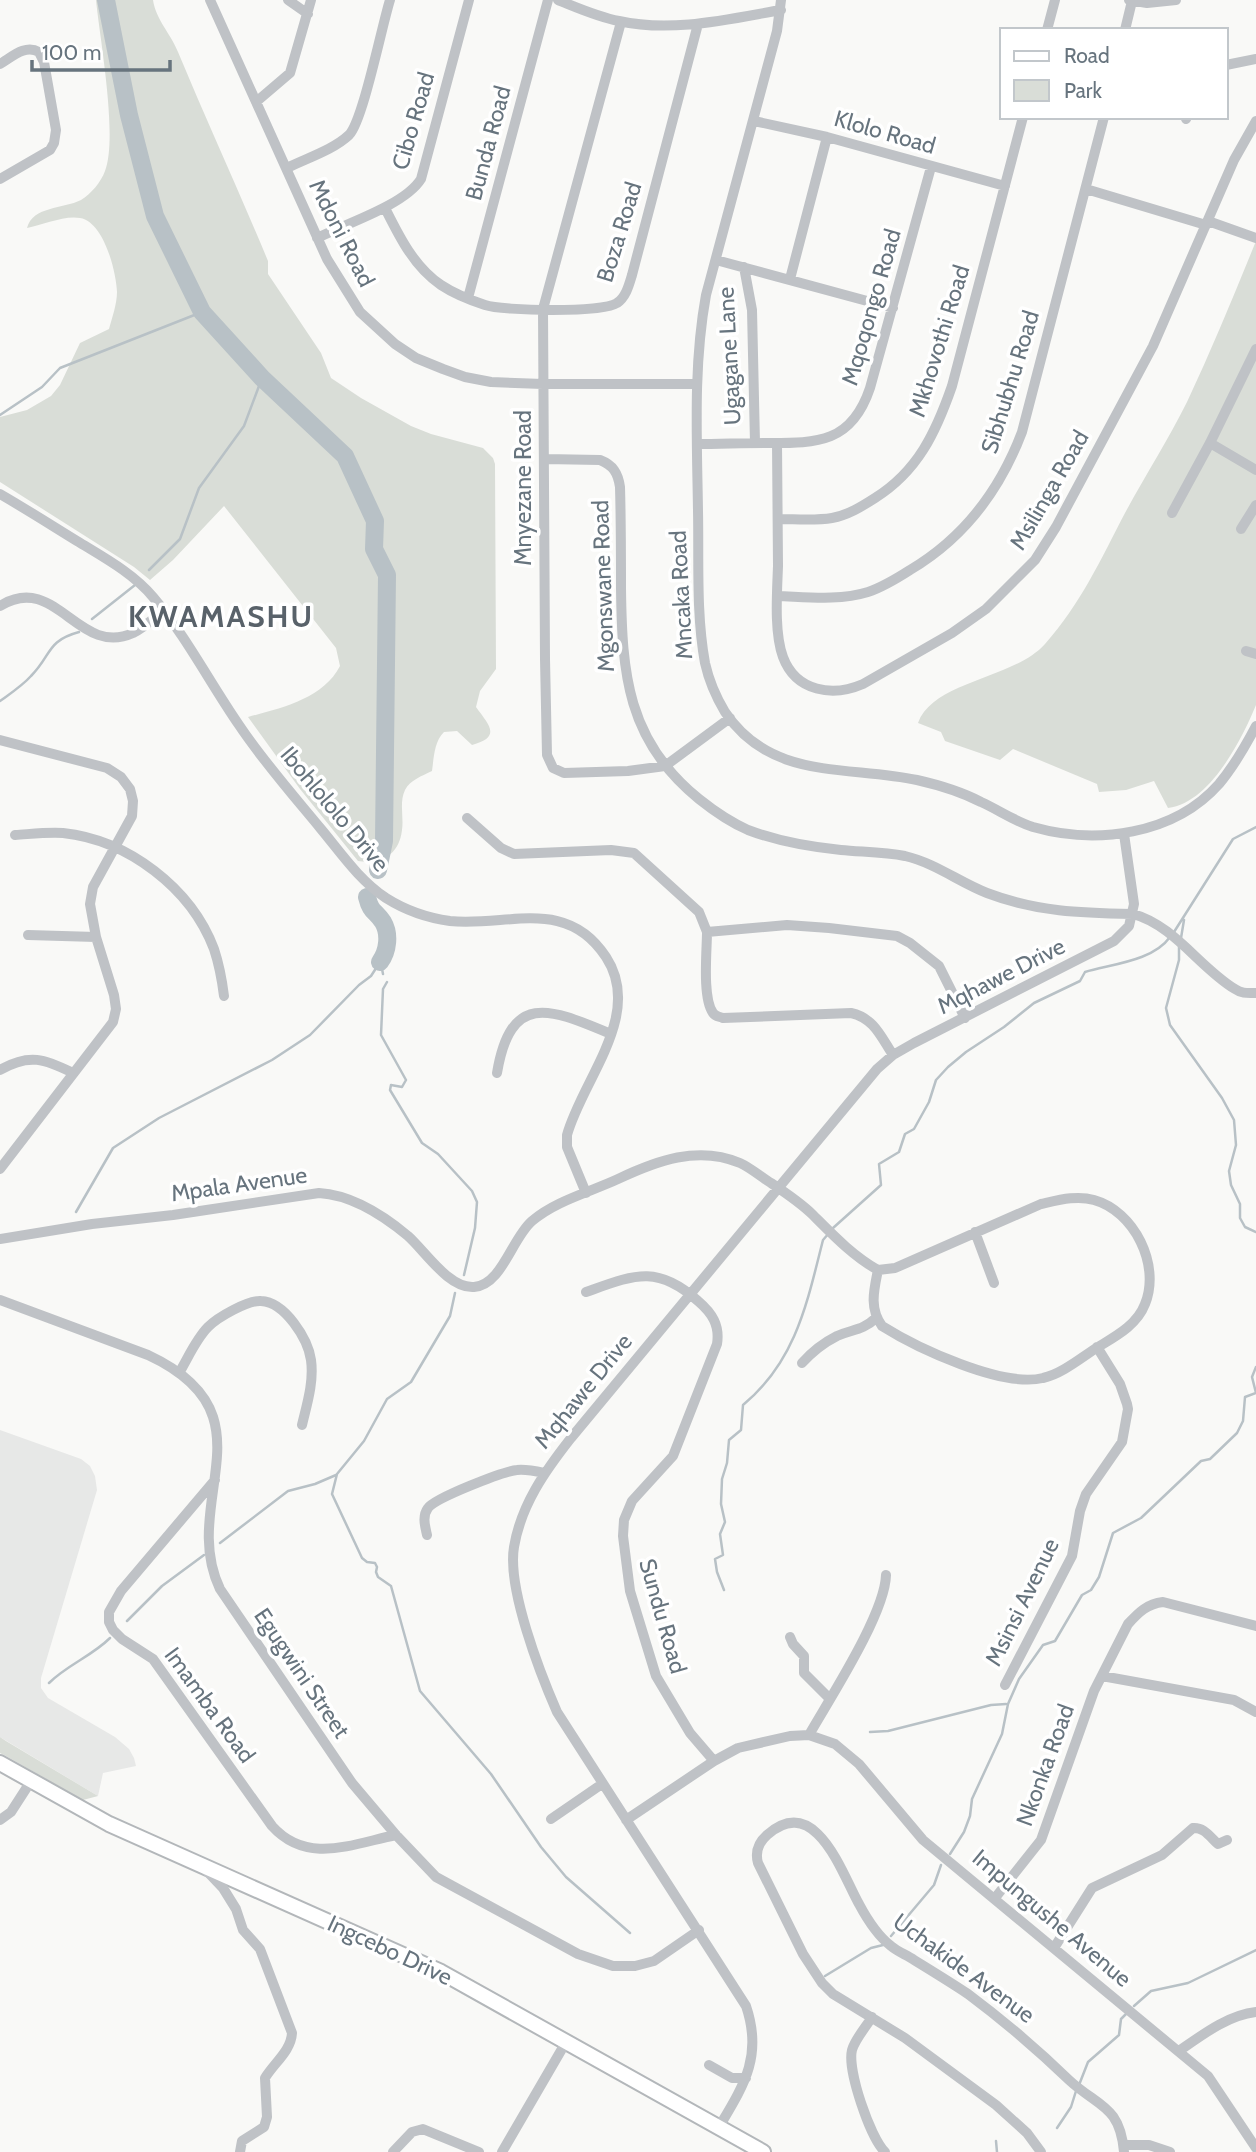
<svg xmlns="http://www.w3.org/2000/svg" width="1256" height="2152" font-family="Cabin,sans-serif">
	<style>
		.built { fill: #e7e8e7 }
		.green { fill: #d9ddd7 }
		.lines { fill: none; stroke-linecap: round; stroke-linejoin: round }
		.stream { stroke: #b8c1c6; stroke-width: 2.5 }
		.river { stroke: #b8c1c6; stroke-width: 18 }
		.major-casing { stroke: #b3b7ba; stroke-width: 18 }
		.minor { stroke: #bfc2c6; stroke-width: 10 }
		.major { stroke: #fff; stroke-width: 14 }
		.labels { text-anchor: middle; dominant-baseline: central; stroke-width: 7; stroke-linejoin: round; paint-order: stroke }
		.street-label { font-size: 23px; fill: #67747e; stroke: #fff }
		.district-label { font-size: 30px; font-weight: bold; letter-spacing: 2px; fill: #59626a; stroke: #fff }
	</style>
	<rect width="100%" height="100%" fill="#f9f9f7"/>
	<!-- built -->
	<path class="built" d="M0 1430 81 1459 90 1466 95 1476 97 1490 41 1678V1688L48 1698 115 1737 129 1749 134 1758 136 1766 103 1773 98 1796 0 1737Z"/>
	<!-- green -->
	<path class="green" d="M96 0H153C156 20 171 34 178 52 207 122 239 191 268 261V274L321 353 331 378 361 398 411 426 431 434 483 448 493 458 495 464 496 669 480 691 476 707C489 725 502 737 472 745L457 731 444 732C434 742 434 757 432 771 422 776 410 780 405 790 399 803 404 817 402 830 399 855 382 864 358 861L300 789 248 717C281 708 323 699 340 666L336 648 224 506 173 560 150 580 134 567 0 482V417L27 410 51 396 60 385 80 343 109 329C112 318 117 304 117 292 116 271 104 222 80 218 65 215 42 225 27 228 33 206 63 209 81 200 91 194 101 182 105 171 118 137 100 40 96 0Z
		M1256 241V705C1242 739 1210 803 1168 808L1154 781 1126 790 1099 792 1097 784 1013 749 1000 760 945 741 941 732 918 723C933 681 1014 679 1045 644 1080 605 1101 559 1125 513 1145 476 1168 440 1187 402 1212 349 1234 295 1256 241Z
		M0 1737 6 1741 98 1796 83 1800 6 1756 0 1753Z"/>
	<g class="lines">
		<!-- stream -->
		<path class="stream" d="M0 415 42 387 60 368 202 312
			M149 570 180 539 199 488 244 426 262 378
			M92 619 135 585
			M0 701C11 693 22 686 31 676 52 655 46 641 79 632
			M1174 932 1233 839 1256 827
			M1181 938 1184 920
			M1179 947V960L1166 1008 1170 1025 1222 1098 1234 1120 1236 1145 1229 1171 1231 1185 1240 1204V1218L1245 1227 1256 1232
			M381 964 383 974
			M387 982 383 989 381 1035 406 1080 402 1087 391 1085 390 1090 422 1143 438 1154 472 1191 477 1202 475 1228 464 1275
			M76 1212 113 1148 159 1118 272 1060 310 1035 359 985 371 976 380 962
			M833 1228 881 1185 879 1164 899 1152 905 1134 914 1129 929 1102 936 1080 948 1067 966 1052 1004 1027 1034 1003 1080 981 1085 972C1112 964 1153 961 1170 937
			M455 1293 450 1316 411 1382 387 1399 364 1441 337 1474 332 1494 362 1558 367 1562 375 1563 377 1567 376 1572 378 1577 391 1586 420 1691 491 1774 541 1847 566 1877 630 1933
			M220 1543 288 1491 315 1484 336 1475
			M724 1590 717 1572 715 1559 723 1555 720 1534 725 1522 721 1504 722 1479 727 1463 729 1440 741 1430 743 1405C796 1361 807 1303 823 1240L829 1233
			M127 1621 162 1586 204 1555
			M49 1683C67 1665 92 1656 110 1638
			M870 1732 888 1731 991 1705 1006 1704
			M950 1854 964 1832 970 1816 972 1799 1002 1734 1008 1704 1019 1679 1043 1645 1055 1641 1082 1595 1091 1590 1099 1577 1113 1533 1141 1518 1201 1461 1210 1459 1237 1433 1243 1421 1245 1397 1256 1393 1252 1377 1256 1367
			M891 1936 934 1885 941 1865
			M825 1976 871 1948 883 1945
			M1134 2006 1151 1991 1188 1983 1256 1950
			M1079 2085 1088 2062 1119 2035 1121 2019 1126 2014
			M1057 2128 1071 2107 1076 2091
			M996 2141 997 2152"/>
		<!-- river -->
		<path class="river" d="M106 0 129 115 155 216 202 312 262 378 345 456 375 521 374 549 387 575 384 841 378 870
			M367 897C371 913 375 910 383 922 390 934 388 951 380 962"/>
		<!-- major casing -->
		<g class="major-casing">
			<path id="major" d="M0 1763 109 1824 441 1972 763 2152"/>
		</g>
		<!-- minor -->
		<path class="minor" d="M210 0 327 259 360 312 395 344 416 358 443 369 465 377 491 382 543 384H697
			M288 0 308 14
			M558 0C578 8 598 17 619 21 672 33 729 19 781 10
			M781 0 777 31 706 295C693 366 697 439 698 511 699 561 696 614 705 663 709 681 716 697 725 712 771 781 847 765 917 780 939 785 960 791 981 802 999 810 1014 821 1033 827 1096 845 1174 835 1219 784 1234 766 1245 747 1256 726
			M1129 0 1147 3 1176 0
			M621 22 543 309 545 659 547 755 553 768 564 773 628 771 665 766 730 718
			M1047 30 1055 0
			M1125 30 1132 1
			M0 64C12 57 25 44 39 52L44 62 56 130 54 143 50 150 0 179
			M1226 65 1256 59
			M256 102 290 73 311 0
			M1186 119 1187 117
			M754 121 827 137 1005 186
			M287 168C307 158 333 150 349 135 363 121 382 25 390 0
			M1086 189 1206 225
			M385 208C399 236 414 267 441 285 453 293 470 300 485 305 503 311 603 313 617 303 626 297 629 285 632 275L698 24
			M1208 221 1256 238
			M317 238C345 224 405 205 421 179L469 0
			M716 260 893 308
			M744 267 752 310 755 443
			M790 279 827 137
			M468 298 548 0
			M777 443C777 484 778 525 778 566 777 593 774 633 783 657 796 692 833 697 863 684L952 633 986 609 1035 560 1056 527 1153 346 1234 160 1256 121
			M1210 443 1256 470
			M697 444C719 444 742 443 764 443 815 443 851 445 870 388L931 167
			M545 459 600 460C613 465 618 473 620 487 621 521 621 554 621 588 622 673 627 741 699 799 714 811 730 822 748 830 777 841 810 847 841 850 862 852 884 852 905 856 935 863 959 882 987 893 1037 912 1081 913 1133 914 1174 925 1201 969 1235 989 1242 994 1248 993 1256 993
			M0 494C26 509 51 525 77 541 103 557 133 573 153 597 186 636 210 683 239 725 263 761 293 795 321 829 341 853 359 880 386 898 405 910 428 918 450 921 508 927 566 896 606 957 644 1015 582 1080 567 1135V1147L586 1193
			M1172 513 1210 443 1256 349
			M778 519C795 519 815 521 832 518 848 515 861 507 875 498 918 471 936 432 952 386L1023 117
			M1241 529 1256 505
			M777 596C807 597 839 601 868 592 883 587 896 579 910 570 964 538 1000 490 1022 432L1104 117
			M0 606C56 571 78 658 133 633 145 627 154 618 164 610
			M1246 651 1256 654
			M0 740 107 768 121 777 130 789 133 801 132 816 93 887 90 904 96 937 114 995 116 1009 113 1022 0 1169
			M467 818 501 848 514 854 611 850 634 853 699 912 707 932 787 925 829 928 897 936 910 943 939 966 965 1018
			M15 835C31 834 47 832 63 833 128 840 191 888 214 949 219 964 222 980 224 996
			M707 932C707 950 702 998 713 1013 716 1017 718 1016 723 1018L851 1013C874 1018 881 1037 893 1055
			M28 935 96 937
			M0 1070C29 1053 45 1059 73 1073
			M497 1073C511 990 551 1009 611 1034
			M975 1232 994 1283
			M0 1239 92 1224 173 1215 319 1193C352 1195 383 1215 408 1236 425 1251 449 1289 474 1287 502 1285 512 1238 532 1221 555 1201 590 1192 618 1179 656 1161 698 1145 740 1163 751 1168 761 1177 771 1183 786 1193 801 1203 813 1215 833 1235 853 1256 878 1270L895 1268 1041 1204C1059 1200 1077 1195 1094 1200 1134 1211 1161 1265 1145 1304 1137 1325 1116 1336 1098 1347 1082 1357 1062 1374 1043 1378 1002 1388 917 1348 882 1326 869 1308 874 1290 878 1270
			M586 1292C634 1275 657 1264 698 1301 712 1313 720 1325 717 1344L673 1456 632 1501 624 1520 623 1536 630 1591 656 1676 690 1733 714 1761
			M0 1300 148 1355C277 1415 178 1501 220 1589L352 1783 396 1835 436 1877 578 1954 613 1966H635L654 1961 699 1930
			M802 1363C812 1352 823 1343 837 1336 853 1329 862 1331 876 1318
			M179 1373C188 1358 196 1339 208 1327 218 1317 248 1300 261 1301 285 1302 308 1339 311 1360 314 1382 307 1404 302 1425
			M215 1480 121 1591 109 1612V1622L113 1630 122 1639 153 1659 272 1826C307 1865 352 1844 396 1835
			M427 1535C425 1526 422 1516 428 1508 435 1498 504 1471 517 1470 526 1469 535 1471 544 1473
			M790 1637 793 1644 804 1656V1673L830 1699
			M1102 1676 1234 1700 1256 1712
			M1005 1685 1072 1556 1080 1511 1086 1494 1122 1442 1128 1409 1127 1404 1120 1384 1097 1347
			M809 1735C830 1698 885 1614 886 1575
			M551 1819 602 1784
			M0 1820 11 1812 31 1781
			M626 1820 714 1761 738 1748 790 1736 809 1735 835 1744 859 1764 923 1840 1208 2076 1256 2148
			M205 1869 223 1888 236 1909 243 1930 260 1949 292 2033C291 2051 274 2063 265 2078L267 2117 264 2127 242 2141 240 2152
			M995 1898 1041 1840 1094 1691 1128 1624C1139 1612 1147 1604 1163 1602L1256 1626
			M1054 1948 1092 1888 1162 1855 1193 1828C1204 1827 1210 1837 1218 1844L1227 1840
			M872 2017C866 2027 855 2039 852 2050 847 2070 870 2137 885 2152
			M1179 2051C1202 2035 1228 2015 1256 2012
			M709 2065 732 2078H746
			M719 2127C744 2085 763 2056 746 2006L557 1712C540 1673 507 1588 514 1547 521 1505 545 1471 571 1438L877 1069 893 1055 914 1043 1114 941 1129 926 1134 904 1124 834
			M1124 2145H1149L1170 2152
			M393 2152 412 2132 423 2129 479 2152
			M502 2152 566 2042
			M1041 2152 1027 2133 996 2105 905 2038 833 1994 822 1983 803 1954 758 1863C755 1852 758 1843 767 1835 816 1792 842 1874 859 1904 867 1919 878 1936 891 1946 898 1952 907 1955 914 1960 932 1971 950 1982 968 1994 1004 2021 1037 2049 1069 2080 1098 2107 1120 2105 1124 2152"/>
		<!-- major -->
		<use href="#major" class="major"/>
	</g>
	<g class="labels">
		<!-- street labels -->
		<g class="street-label">
			<text transform="translate(413 121) rotate(-74)">Cibo Road</text>
			<text transform="translate(885 132) rotate(16)">Klolo Road</text>
			<text transform="translate(488 143) rotate(-75)">Bunda Road</text>
			<text transform="translate(619 232) rotate(-73)">Boza Road</text>
			<text transform="translate(342 233) rotate(63)">Mdoni Road</text>
			<text transform="translate(871 307) rotate(-74)">Mqoqongo Road</text>
			<text transform="translate(939 341) rotate(-73)">Mkhovothi Road</text>
			<text transform="translate(729 356) rotate(-93)">Ugagane Lane</text>
			<text transform="translate(1010 382) rotate(-73)">Sibhubhu Road</text>
			<text transform="translate(523 488) rotate(-90)">Mnyezane Road</text>
			<text transform="translate(1049 490) rotate(-60)">Msilinga Road</text>
			<text transform="translate(603 586) rotate(-92)">Mgonswane Road</text>
			<text transform="translate(681 595) rotate(-93)">Mncaka Road</text>
			<text transform="translate(335 809) rotate(50)">Ibohlololo Drive</text>
			<text transform="translate(1001 976) rotate(-27)">Mqhawe Drive</text>
			<text transform="translate(239 1184) rotate(-8)">Mpala Avenue</text>
			<text transform="translate(583 1391) rotate(-51)">Mqhawe Drive</text>
			<text transform="translate(1022 1602) rotate(-64)">Msinsi Avenue</text>
			<text transform="translate(663 1616) rotate(74)">Sundu Road</text>
			<text transform="translate(302 1673) rotate(56)">Egugwini Street</text>
			<text transform="translate(210 1705) rotate(54)">Imamba Road</text>
			<text transform="translate(1045 1765) rotate(-70)">Nkonka Road</text>
			<text transform="translate(1052 1918) rotate(40)">Impungushe Avenue</text>
			<text transform="translate(390 1950) rotate(25)">Ingcebo Drive</text>
			<text transform="translate(964 1968) rotate(36)">Uchakide Avenue</text>
		</g>
		<!-- district labels -->
		<g class="district-label">
			<text x="221" y="616">KWAMASHU</text>
		</g>
	</g>
	<!-- legend -->
	<rect x="1000" y="28" width="228" height="91" fill="#ffffff" stroke="#c2c7cb" stroke-width="2"/>
	<rect x="1014" y="51" width="35" height="10" fill="#ffffff" stroke="#c2c7cb" stroke-width="2"/>
	<text x="1064" y="63" font-size="21" fill="#67747e">Road</text>
	<rect x="1014" y="80" width="35" height="21" fill="#d9ddd7" stroke="#c2c7cb" stroke-width="2"/>
	<text x="1064" y="98" font-size="21" fill="#67747e">Park</text>
	<!-- scale -->
	<path d="M32 60v10h138v-10" fill="none" stroke="#67747e" stroke-width="3.5"/>
	<text x="42" y="60" font-size="21" fill="#67747e" stroke="#ffffff" stroke-width="5" paint-order="stroke">100 m</text>
</svg>
